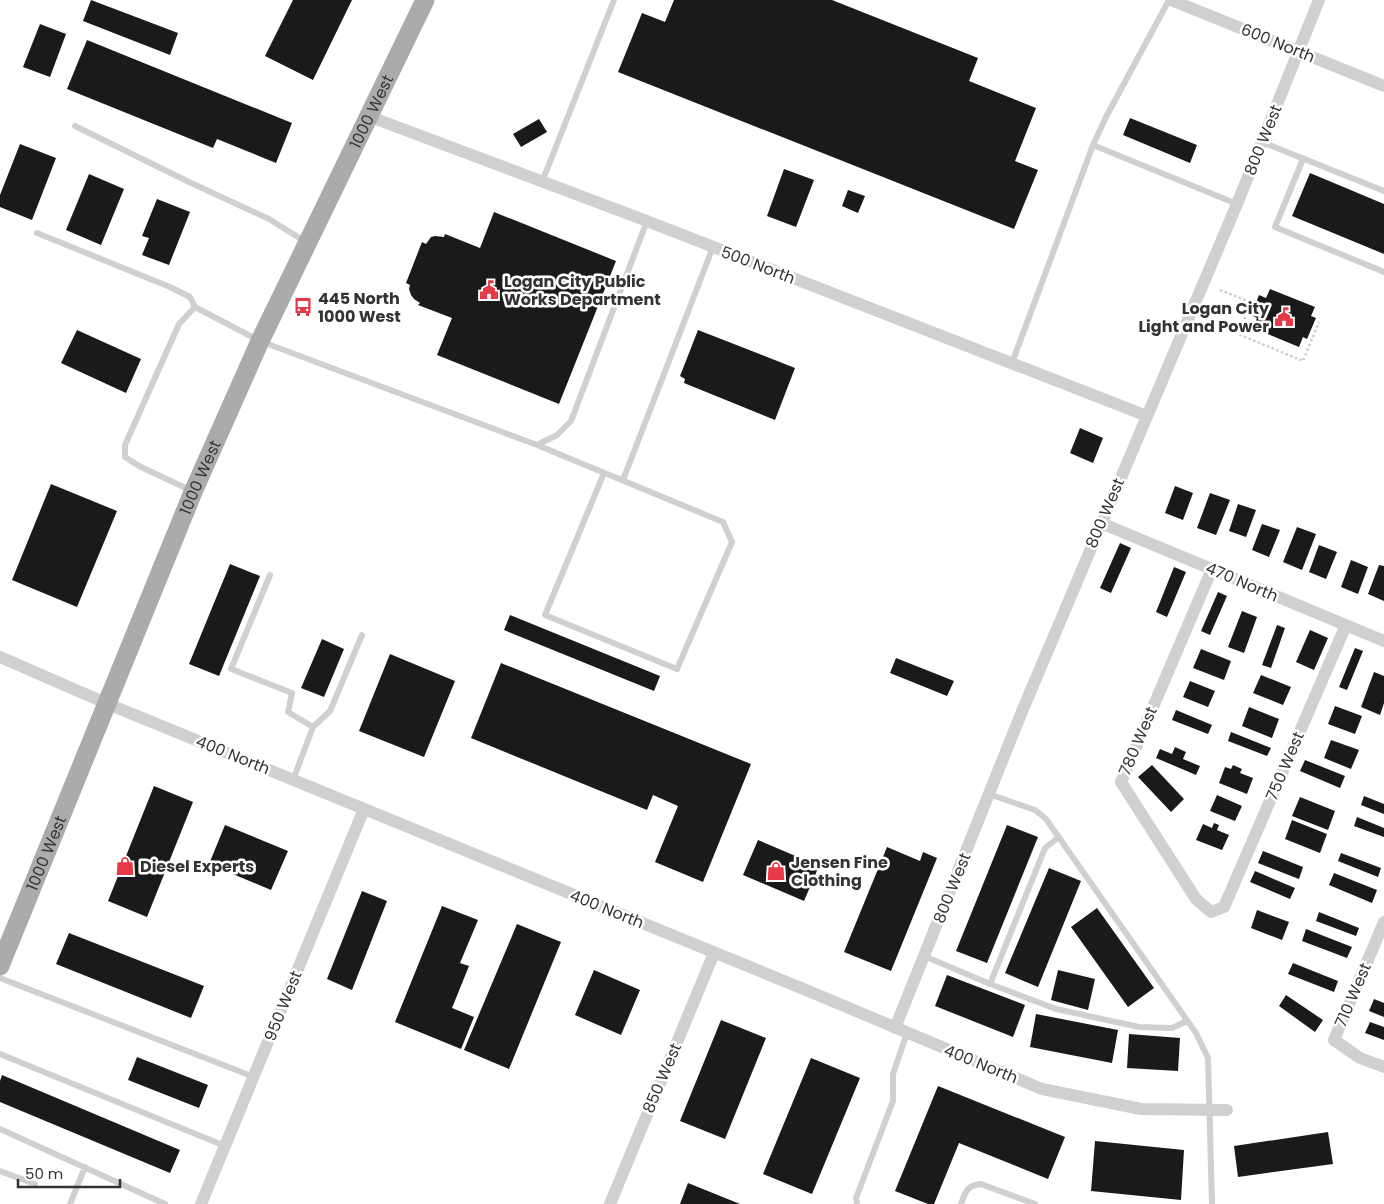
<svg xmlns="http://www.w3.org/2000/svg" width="1384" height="1204" font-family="Poppins,sans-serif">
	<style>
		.building { fill: #1a1a1a }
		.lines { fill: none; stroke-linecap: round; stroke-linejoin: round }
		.path { stroke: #cdcdcd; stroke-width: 2.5; stroke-dasharray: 2.5 2.5; stroke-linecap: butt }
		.service { stroke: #d0d0d0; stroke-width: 6 }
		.minor { stroke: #d0d0d0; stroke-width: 12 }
		.primary { stroke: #ababab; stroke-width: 19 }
		.labels { text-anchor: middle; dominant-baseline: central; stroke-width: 5; stroke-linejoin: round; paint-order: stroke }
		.street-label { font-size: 16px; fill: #333; stroke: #fff }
		.poi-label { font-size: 16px; font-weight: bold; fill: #333; stroke: #fff; text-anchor: start }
	</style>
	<rect width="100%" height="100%" fill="#fff"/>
	<!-- building -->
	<path class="building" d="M91 0 178 33 170 55 83 21Z
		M293 0H352L313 80 265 56Z
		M674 0H832L978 58 969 81 1036 108 1015 161 1038 170 1014 229 618 72 642 13 665 22Z
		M40 24 66 34 50 77 23 67Z
		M87 40 292 123 276 163 217 139 213 148 67 89Z
		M1130 118 1197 145 1190 163 1123 135Z
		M539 119 547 132 521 147 513 134Z
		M20 144 56 158 32 220 0 207V195Z
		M784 169 814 180 796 227 767 216Z
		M1310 173 1384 204V254L1292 216Z
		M89 174 124 189 101 245 66 230Z
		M848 190 865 196 858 213 842 206Z
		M157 199 190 212 169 265 142 255 149 238 142 236Z
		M494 212 616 261 559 404 437 355 452 318 418 305 420 303 414 299 411 295 409 289 410 285 406 283 422 242 426 244 431 237 435 236 444 237 445 234 480 248Z
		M1270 289 1315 307 1311 316 1316 318 1307 339 1303 337 1299 347 1253 328 1257 318 1251 315 1259 295 1266 298Z
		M77 330 141 359 126 393 61 363Z
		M698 330 795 368 775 420 684 383 685 379 680 376Z
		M1080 428 1103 438 1093 463 1070 453Z
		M51 484 117 511 77 607 12 580Z
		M1175 486 1193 493 1183 520 1165 513Z
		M1210 493 1230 500 1216 535 1197 528Z
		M1238 504 1256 510 1246 537 1229 531Z
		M1262 524 1280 530 1269 557 1252 550Z
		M1297 527 1316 534 1302 570 1283 562Z
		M1120 543 1131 548 1111 593 1100 588Z
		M1319 545 1337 552 1326 579 1309 572Z
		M1351 560 1368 567 1358 594 1341 587Z
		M230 564 260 576 219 676 189 664Z
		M1379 565 1384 566V601L1368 594Z
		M1174 567 1186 572 1167 617 1156 612Z
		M1218 592 1227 596 1210 635 1201 631Z
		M1242 611 1257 617 1244 653 1228 647Z
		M510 615 660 676 654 691 504 630Z
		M1277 625 1285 628 1271 668 1262 665Z
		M1310 630 1328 638 1314 670 1296 662Z
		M322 639 344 649 324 697 301 688Z
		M1355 648 1363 651 1347 690 1339 687Z
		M1201 649 1231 661 1224 680 1193 668Z
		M390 654 455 681 424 757 359 731Z
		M896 658 954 681 947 696 890 673Z
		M501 663 751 764 703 882 655 862 678 806 653 795 647 810 471 738Z
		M1374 672 1384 676V703L1380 715 1361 707Z
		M1261 675 1291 687 1283 705 1253 693Z
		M1190 681 1215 691 1208 707 1183 697Z
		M1335 706 1362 716 1355 734 1328 724Z
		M1249 707 1279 719 1272 738 1242 726Z
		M1176 710 1212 725 1208 734 1172 720Z
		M1231 732 1271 748 1267 756 1228 741Z
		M1331 740 1359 750 1351 769 1324 758Z
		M1175 747 1186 752 1183 759 1200 766 1196 775 1156 758 1160 749 1172 754Z
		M1305 760 1345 776 1340 788 1300 771Z
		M1152 765 1184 799 1171 812 1138 777Z
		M1233 765 1242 769 1240 773 1253 778 1247 794 1219 783 1225 767 1231 769Z
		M154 786 193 802 147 917 108 901Z
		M1217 795 1242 806 1235 821 1210 811Z
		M1364 796 1384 804V814L1361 805Z
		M1300 797 1335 811 1328 830 1292 816Z
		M1357 817 1384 828V837L1354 826Z
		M1292 820 1327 834 1320 853 1285 839Z
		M1214 823 1219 825 1217 830 1229 835 1222 850 1196 840 1203 824 1212 828Z
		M225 825 288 851 271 890 209 864Z
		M1007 825 1038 837 987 963 956 951Z
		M758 840 819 866 804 901 743 875Z
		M887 847 920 861 923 852 937 858 891 971 844 952Z
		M1263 851 1303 867 1299 879 1258 863Z
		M1341 853 1381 868 1378 877 1338 861Z
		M1049 868 1081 881 1038 987 1005 973Z
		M1255 871 1295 888 1290 899 1250 882Z
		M1334 873 1377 890 1372 903 1329 885Z
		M362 891 387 901 352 990 327 979Z
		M442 906 478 920 460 963 469 966 452 1008 474 1017 461 1049 395 1022Z
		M1097 908 1154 988 1128 1007 1071 927Z
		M1257 910 1289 922 1282 940 1251 928Z
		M1319 912 1359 928 1356 936 1316 921Z
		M517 924 561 942 509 1069 464 1050Z
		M1306 929 1352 947 1347 958 1302 941Z
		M69 933 204 986 191 1018 56 964Z
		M1293 963 1338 981 1334 992 1288 974Z
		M594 970 640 990 621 1035 575 1015Z
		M1058 970 1095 979 1088 1010 1051 1000Z
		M947 975 1025 1005 1013 1037 935 1006Z
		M1286 995 1323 1020 1315 1032 1279 1006Z
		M1374 999 1384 1003V1017L1369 1011Z
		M1036 1014 1118 1030 1112 1063 1030 1047Z
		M721 1020 766 1038 725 1139 680 1121Z
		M1370 1022 1384 1027V1040L1365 1033Z
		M1129 1034 1180 1038 1178 1071 1127 1068Z
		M137 1057 208 1085 199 1108 128 1080Z
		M811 1058 860 1078 812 1194 763 1174Z
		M2 1075 180 1150 170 1173 0 1102V1081Z
		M938 1086 1065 1137 1048 1179 959 1143 934 1204H928L895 1191Z
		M1328 1132 1333 1164 1238 1177 1234 1146Z
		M1095 1141 1184 1150 1181 1200 1091 1191Z
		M688 1183 740 1204H680Z"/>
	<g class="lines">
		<!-- path -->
		<path class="path" d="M1220 290 1255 304
			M1251 303 1238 334 1303 361 1319 322"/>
		<!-- service -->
		<path class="service" d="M75 126 189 182 269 219 306 242
			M1262 142 1384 191
			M1093 145 1237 204
			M1303 159 1275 227 1384 272
			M542 182 614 0
			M37 233 170 287 190 297 195 307 260 341 537 445 557 435 571 421 647 221
			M1012 363 1093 145 1106 117 1169 0
			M537 445 723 522 732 542 677 669 545 615 604 473
			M623 480 713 247
			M190 490 139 466 125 457V445L179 324 195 307
			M270 575 231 669 292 693 288 712 313 727 293 780
			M313 727 330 711 362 635
			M989 794 1035 810 1046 819 1196 1033 1208 1058 1212 1204
			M924 956 990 984 1056 1009 1139 1027 1172 1028 1187 1021
			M0 978 254 1077
			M990 984 1045 848 1059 837
			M0 1054 225 1146
			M0 1129 165 1204
			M0 1171 35 1184
			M70 1204 85 1167
			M857 1204 856 1198 893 1101V1074L907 1033
			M961 1204C966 1191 966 1186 981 1184L1035 1204"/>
		<!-- minor -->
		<path class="minor" d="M1171 0 1384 86
			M368 116 647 221 1147 416
			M1101 523 1384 641
			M1212 569 1121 782 1196 899 1211 912 1224 907 1346 625
			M0 657 108 704 806 990 1042 1089 1141 1109 1227 1110
			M1384 922 1334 1040 1360 1058 1384 1067
			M895 1028 1023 709 1237 204 1319 0
			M201 1204 364 809
			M610 1204 714 953"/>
		<!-- primary -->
		<path class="primary" id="s1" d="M0 966 193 492 260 341 425 0"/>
	</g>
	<!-- icons -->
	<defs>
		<g id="civic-bare" transform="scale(1.5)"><path d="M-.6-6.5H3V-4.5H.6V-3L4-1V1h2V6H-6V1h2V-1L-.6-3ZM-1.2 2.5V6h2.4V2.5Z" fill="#e63946" stroke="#fff" stroke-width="2.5" paint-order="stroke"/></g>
		<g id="bus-bare" transform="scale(1.5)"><path d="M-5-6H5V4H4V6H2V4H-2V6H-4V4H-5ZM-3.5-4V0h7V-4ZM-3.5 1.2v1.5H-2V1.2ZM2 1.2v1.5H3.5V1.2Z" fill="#e63946" stroke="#fff" stroke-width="2.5" paint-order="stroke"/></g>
		<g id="shop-bare" transform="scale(1.5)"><path d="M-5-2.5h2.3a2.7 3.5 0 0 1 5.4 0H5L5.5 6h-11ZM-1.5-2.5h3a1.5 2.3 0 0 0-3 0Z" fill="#e63946" stroke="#fff" stroke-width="2.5" paint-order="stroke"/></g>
	</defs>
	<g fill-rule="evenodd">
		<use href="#civic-bare" x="489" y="290"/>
		<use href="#bus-bare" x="303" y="307"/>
		<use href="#civic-bare" x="1284" y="317"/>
		<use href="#shop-bare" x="125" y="866"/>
		<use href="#shop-bare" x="776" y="871"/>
	</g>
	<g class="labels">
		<!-- street labels -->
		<g class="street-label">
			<text transform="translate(1278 43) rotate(22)">600 North</text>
			<text stroke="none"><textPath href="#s1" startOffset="932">1000 West</textPath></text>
			<text transform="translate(1263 140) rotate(-68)">800 West</text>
			<text transform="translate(758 265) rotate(21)">500 North</text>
			<text stroke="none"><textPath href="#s1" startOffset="528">1000 West</textPath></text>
			<text transform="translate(1105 513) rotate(-67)">800 West</text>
			<text transform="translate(1242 582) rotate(23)">470 North</text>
			<text transform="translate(1138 741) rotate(-67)">780 West</text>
			<text transform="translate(233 755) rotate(22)">400 North</text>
			<text transform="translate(1285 766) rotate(-67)">750 West</text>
			<text stroke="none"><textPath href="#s1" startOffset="122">1000 West</textPath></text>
			<text transform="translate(952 888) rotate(-68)">800 West</text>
			<text transform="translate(607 909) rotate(22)">400 North</text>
			<text transform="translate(1353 995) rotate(-67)">710 West</text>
			<text transform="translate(283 1006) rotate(-68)">950 West</text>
			<text transform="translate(981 1064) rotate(22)">400 North</text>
			<text transform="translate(662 1078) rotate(-67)">850 West</text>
		</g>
		<!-- poi labels -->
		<g class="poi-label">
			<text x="504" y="281">Logan City Public<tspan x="504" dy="18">Works Department</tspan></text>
			<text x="318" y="298">445 North<tspan x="318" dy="18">1000 West</tspan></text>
			<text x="1269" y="308" text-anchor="end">Logan City<tspan x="1269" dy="18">Light and Power</tspan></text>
			<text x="791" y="862">Jensen Fine<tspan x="791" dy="18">Clothing</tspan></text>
			<text x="140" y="866">Diesel Experts</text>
		</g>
	</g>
	<!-- scale -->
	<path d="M18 1179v8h102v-8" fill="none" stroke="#333333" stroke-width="2.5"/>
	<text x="25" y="1179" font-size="15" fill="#333333" stroke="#ffffff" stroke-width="4" paint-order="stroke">50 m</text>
</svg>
